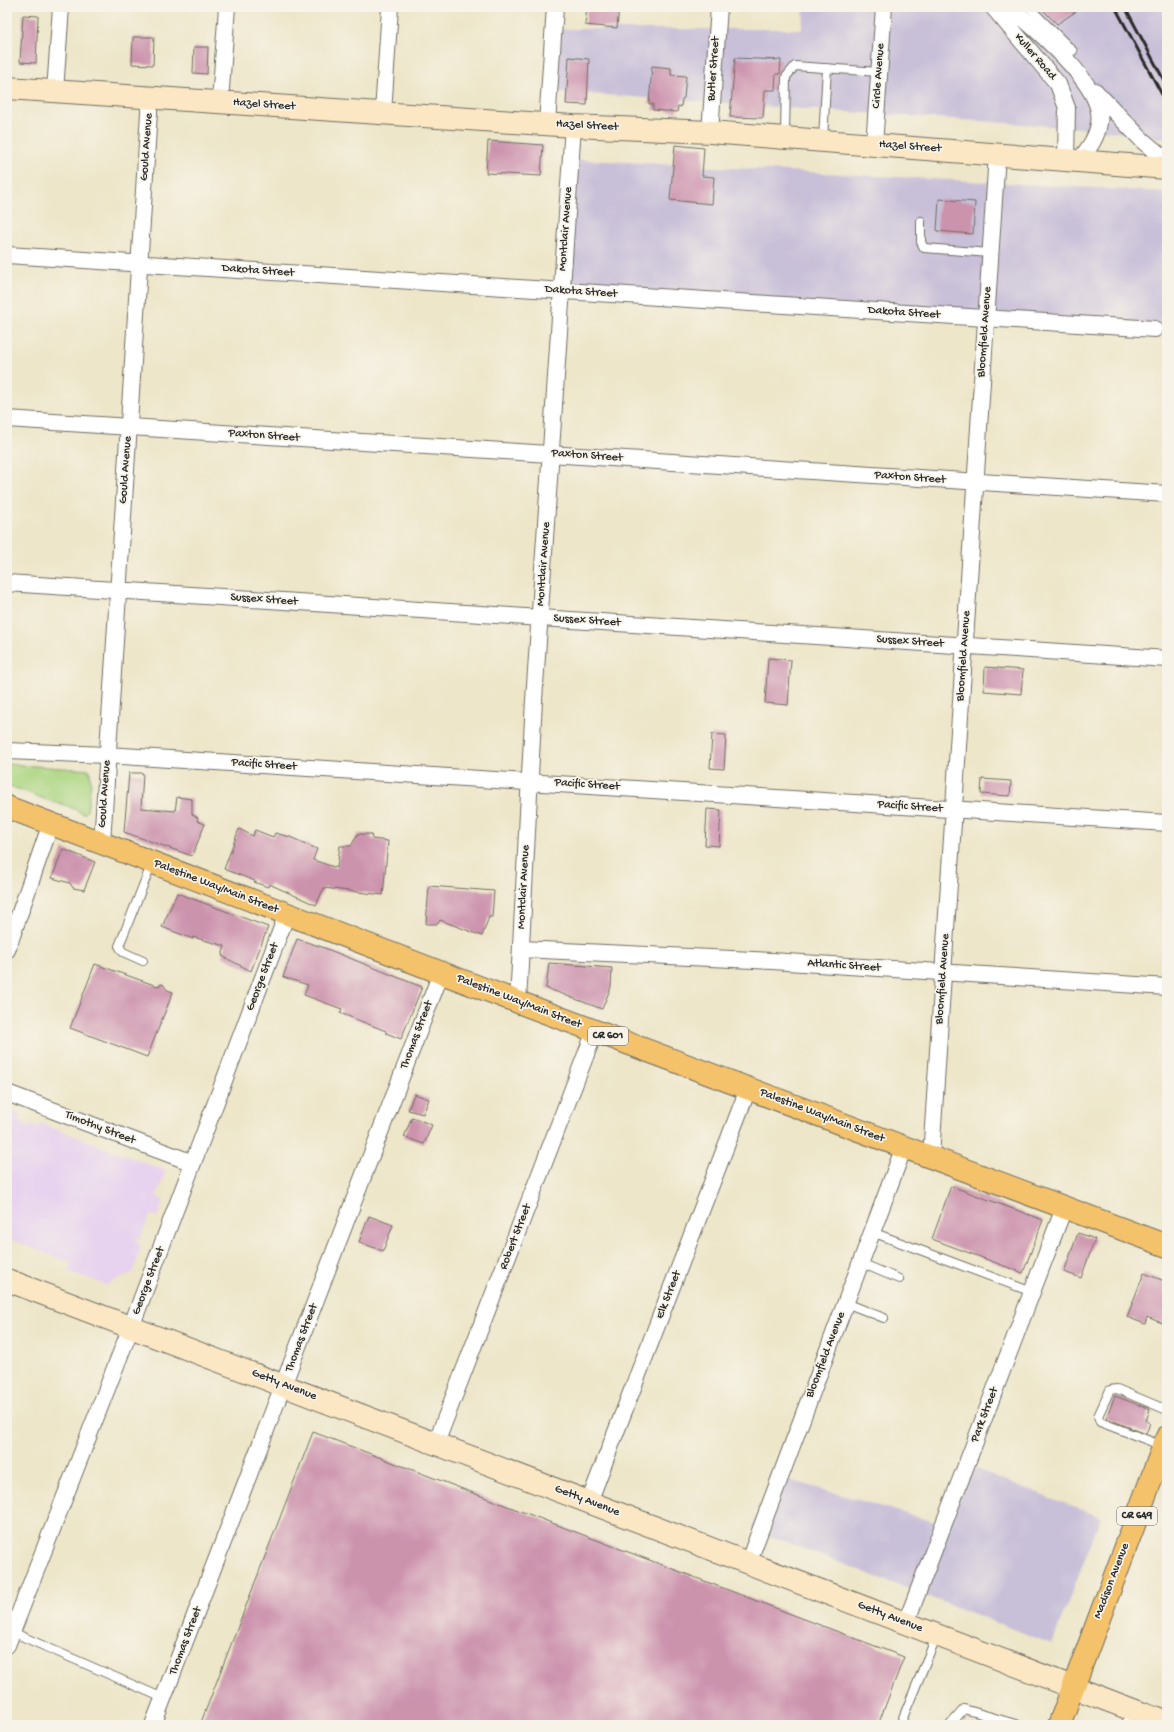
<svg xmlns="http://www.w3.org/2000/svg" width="1174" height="1732" font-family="'Gochi Hand',sans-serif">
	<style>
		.built { fill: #e7d2ef }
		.industrial { fill: #c8bfd8 }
		.green { fill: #acd581; stroke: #6c8056 }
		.building { fill: #cc93ad }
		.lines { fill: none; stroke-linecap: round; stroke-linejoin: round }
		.lane-casing { stroke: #6f6c62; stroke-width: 10 }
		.street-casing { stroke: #6f6c62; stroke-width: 18 }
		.secondary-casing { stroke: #6f6c62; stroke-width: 24 }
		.primary-casing { stroke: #6f6c62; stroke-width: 24 }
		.lane { stroke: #fff; stroke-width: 8 }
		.street { stroke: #fff; stroke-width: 16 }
		.secondary { stroke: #fbe7c3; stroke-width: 22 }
		.primary { stroke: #f4c26a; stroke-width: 22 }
		.rail { stroke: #2b2b2b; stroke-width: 3 }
		.labels { text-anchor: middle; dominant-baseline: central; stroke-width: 3.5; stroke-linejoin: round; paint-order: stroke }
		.shield { fill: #f7f3e8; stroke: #686764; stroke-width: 1 }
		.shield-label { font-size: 11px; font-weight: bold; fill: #2b2b2b }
		.street-label { font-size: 12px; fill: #2b2b2b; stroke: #f7f3e8 }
	</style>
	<rect width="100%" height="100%" fill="#f7f3e8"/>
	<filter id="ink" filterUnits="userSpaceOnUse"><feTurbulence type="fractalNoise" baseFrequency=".025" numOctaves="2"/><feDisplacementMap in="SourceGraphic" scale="8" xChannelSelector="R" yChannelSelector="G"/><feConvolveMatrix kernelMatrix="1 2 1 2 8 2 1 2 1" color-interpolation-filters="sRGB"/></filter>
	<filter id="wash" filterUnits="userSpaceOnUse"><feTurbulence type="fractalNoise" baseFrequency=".012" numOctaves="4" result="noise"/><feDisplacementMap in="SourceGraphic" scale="16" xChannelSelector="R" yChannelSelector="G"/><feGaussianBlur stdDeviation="0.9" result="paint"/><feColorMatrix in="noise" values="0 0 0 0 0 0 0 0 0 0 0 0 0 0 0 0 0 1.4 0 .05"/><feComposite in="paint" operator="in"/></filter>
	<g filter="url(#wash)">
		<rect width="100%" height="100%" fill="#ede6c9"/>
		<!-- built -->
		<path class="built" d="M7 1109 21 1114 18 1121 37 1128 40 1123 166 1171 156 1197 164 1200 157 1217 150 1214 141 1237 135 1239 141 1248 133 1272 106 1285 68 1271 72 1263 7 1238Z"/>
		<!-- industrial -->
		<path class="industrial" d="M804 7H1167V139L1093 129 547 91 550 29H802Z
			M570 159 1167 192V326L988 313 554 291Z
			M963 1464 1101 1517 1052 1644 752 1529 775 1476 942 1524Z"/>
		<!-- green -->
		<path class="green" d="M7 764 90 770 91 783 87 811 84 814C76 810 61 802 55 803L7 785Z"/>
		<g id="blocks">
			<!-- building -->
			<path class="building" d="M587 7H619L617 28 585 25Z
				M1040 7H1083L1057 24Z
				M23 15 38 16 36 63 20 62Z
				M133 37H154L153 65 132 64Z
				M194 47H208L207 74 193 73Z
				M569 57 589 59 587 105 566 104Z
				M735 58 781 60 780 74H776L775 90H765L763 118 730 117Z
				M652 66 671 68V75L686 76 684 98 682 99 681 107 678 106 677 112 653 110V104H649Z
				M488 141 543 145 541 176 486 173Z
				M675 145 704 148 702 176 714 177 712 204 670 200Z
				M939 199 975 202 973 234 937 231Z
				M768 658 791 660 788 705 765 703Z
				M985 667 1023 670 1021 694 984 691Z
				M712 734 726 735 724 769 710 768Z
				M129 773H143L141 808 175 811 177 797 192 799V814L198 818 197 821 205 824 192 856 124 832Z
				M982 779 1011 781 1010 796 981 794Z
				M707 809 721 810 719 846 705 845Z
				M239 829 253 836 255 830 273 837 275 833 290 837 317 849 313 860 337 868 340 846H351L358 834H371L372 839 388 841 383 895 324 888 316 905 269 884 268 887 254 882 255 881 224 869Z
				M63 849 95 862 84 890 73 888 70 883 52 878Z
				M429 886 494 891 492 917H489L482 936 440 920 438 924H426Z
				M177 893 268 927 251 971 222 956 225 946 193 937V939L162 927Z
				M297 939 322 947 422 987 401 1039 386 1033V1031L340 1013 342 1009 304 995 308 985 283 977Z
				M549 963 612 968 611 987 602 1009 546 988Z
				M95 964 157 986 163 984 167 990 173 992 147 1057 70 1028Z
				M414 1094 429 1099 423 1114 408 1110Z
				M412 1117 432 1125 424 1144 404 1137Z
				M951 1186 1043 1220 1023 1273 932 1239Z
				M369 1216 393 1225 383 1251 359 1242Z
				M1078 1233 1095 1239 1081 1278 1064 1272Z
				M1144 1273 1167 1282V1325L1147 1317 1145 1324 1127 1317Z
				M1115 1396 1150 1409 1146 1421 1150 1423 1146 1434 1106 1418Z
				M313 1432 904 1657 878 1725H200Z"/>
		</g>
	</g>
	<g filter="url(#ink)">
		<use href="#blocks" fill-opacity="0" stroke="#6f6c62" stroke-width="1"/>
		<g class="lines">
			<!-- lane casing -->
			<g class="lane-casing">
				<path id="lane" d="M1029 7 1073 51
					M785 137 786 77 795 66 879 72
					M823 139 827 68
					M921 221V242L924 248 990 253
					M143 961 123 952 119 946 152 863
					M872 1232 1032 1292
					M861 1263 899 1279
					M846 1303 884 1318
					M1163 1446 1100 1422 1098 1416 1110 1390 1117 1389 1167 1410
					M12 1632 163 1698
					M900 1725 937 1635
					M950 1725 964 1709 1019 1725
					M1125 1725 1131 1711"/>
			</g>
			<!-- street casing -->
			<g class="street-casing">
				<path id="street" d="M993 7 1058 84 1067 108 1066 160
					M1010 7C1035 28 1106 88 1099 123 1097 138 1088 149 1079 161
					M55 91 61 7
					M1095 91 1143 141 1167 161
					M220 102 227 7
					M383 113 390 7
					M547 124 555 7
					M710 132 719 7
					M874 145 884 7
					M7 255 1155 329
					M7 419 1167 494
					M7 583 1167 659
					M7 751 107 755 1167 823
					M102 843 150 97
					M521 949 772 961 1167 987
					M7 950 51 823
					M518 1002 534 700 573 126
					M7 1093 193 1163
					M931 1157 997 154
					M436 1443 595 1031
					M589 1502 748 1089
					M748 1563 904 1147
					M906 1623 1064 1208
					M7 1645 131 1327 287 914
					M153 1725 441 973"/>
			</g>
			<!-- secondary casing -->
			<g class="secondary-casing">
				<path id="secondary" d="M7 88 573 126 710 132 1167 168
					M7 1280 1167 1723"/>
			</g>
			<!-- primary casing -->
			<g class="primary-casing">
				<path id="primary" d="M7 807 518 1002 1167 1246
					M1059 1725 1167 1437"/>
			</g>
			<!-- lane -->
			<use href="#lane" class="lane"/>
			<!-- street -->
			<use href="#street" class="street"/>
			<!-- secondary -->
			<use href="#secondary" class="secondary"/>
			<!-- primary -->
			<use href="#primary" class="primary"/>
			<!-- rail -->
			<path class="rail" d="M1115 7 1167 104
				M1125 7 1167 86"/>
		</g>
	</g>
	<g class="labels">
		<!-- shield labels -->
		<g class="shield">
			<rect x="588" y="1027" width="40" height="18" rx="3"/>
			<rect x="1117" y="1507" width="40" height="18" rx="3"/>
		</g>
		<g class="shield-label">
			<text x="608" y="1036">CR 601</text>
			<text x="1137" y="1516">CR 649</text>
		</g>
		<!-- street labels -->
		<g class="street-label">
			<text transform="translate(1035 57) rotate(49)">Kuller Road</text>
			<text transform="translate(714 69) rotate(-86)">Butler Street</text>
			<text transform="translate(879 76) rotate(-86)">Circle Avenue</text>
			<text transform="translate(264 105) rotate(4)">Hazel Street</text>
			<text transform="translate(587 126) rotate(3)">Hazel Street</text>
			<text transform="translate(147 147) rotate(-86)">Gould Avenue</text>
			<text transform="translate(910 147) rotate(4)">Hazel Street</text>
			<text transform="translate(566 229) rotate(-86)">Montclair Avenue</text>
			<text transform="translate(258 271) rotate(4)">Dakota Street</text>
			<text transform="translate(581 292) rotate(4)">Dakota Street</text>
			<text transform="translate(904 313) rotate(4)">Dakota Street</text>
			<text transform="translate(985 332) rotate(-86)">Bloomfield Avenue</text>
			<text transform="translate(264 436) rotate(4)">Paxton Street</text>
			<text transform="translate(587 456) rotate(4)">Paxton Street</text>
			<text transform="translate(126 470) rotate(-86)">Gould Avenue</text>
			<text transform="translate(910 478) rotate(4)">Paxton Street</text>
			<text transform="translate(544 564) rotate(-86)">Montclair Avenue</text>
			<text transform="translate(264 600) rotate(4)">Sussex Street</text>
			<text transform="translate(587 621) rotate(4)">Sussex Street</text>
			<text transform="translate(910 642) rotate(4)">Sussex Street</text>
			<text transform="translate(964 656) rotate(-86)">Bloomfield Avenue</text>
			<text transform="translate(264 765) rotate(4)">Pacific Street</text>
			<text transform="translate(587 785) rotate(4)">Pacific Street</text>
			<text transform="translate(105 794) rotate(-86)">Gould Avenue</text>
			<text transform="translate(910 807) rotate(4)">Pacific Street</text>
			<text transform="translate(216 887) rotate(21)">Palestine Way/Main Street</text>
			<text transform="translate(524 887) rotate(-87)">Montclair Avenue</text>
			<text transform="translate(844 966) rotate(4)">Atlantic Street</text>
			<text transform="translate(263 977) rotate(-69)">George Street</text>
			<text transform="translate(943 979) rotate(-86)">Bloomfield Avenue</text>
			<text transform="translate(519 1002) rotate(21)">Palestine Way/Main Street</text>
			<text transform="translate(417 1035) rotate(-69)">Thomas Street</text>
			<text transform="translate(822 1116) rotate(21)">Palestine Way/Main Street</text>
			<text transform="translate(100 1128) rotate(21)">Timothy Street</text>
			<text transform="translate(516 1237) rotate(-69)">Robert Street</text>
			<text transform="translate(149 1281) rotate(-69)">George Street</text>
			<text transform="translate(669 1295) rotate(-69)">Elk Street</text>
			<text transform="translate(302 1338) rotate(-69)">Thomas Street</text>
			<text transform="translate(826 1355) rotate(-69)">Bloomfield Avenue</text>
			<text transform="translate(284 1385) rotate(21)">Getty Avenue</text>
			<text transform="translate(985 1415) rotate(-69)">Park Street</text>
			<text transform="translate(587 1501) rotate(21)">Getty Avenue</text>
			<text transform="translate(1112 1581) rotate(-69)">Madison Avenue</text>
			<text transform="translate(890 1617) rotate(21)">Getty Avenue</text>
			<text transform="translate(186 1641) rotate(-69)">Thomas Street</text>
		</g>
	</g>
	<!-- margin -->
	<rect width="1174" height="1732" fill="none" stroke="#f7f3e8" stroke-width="24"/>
</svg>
